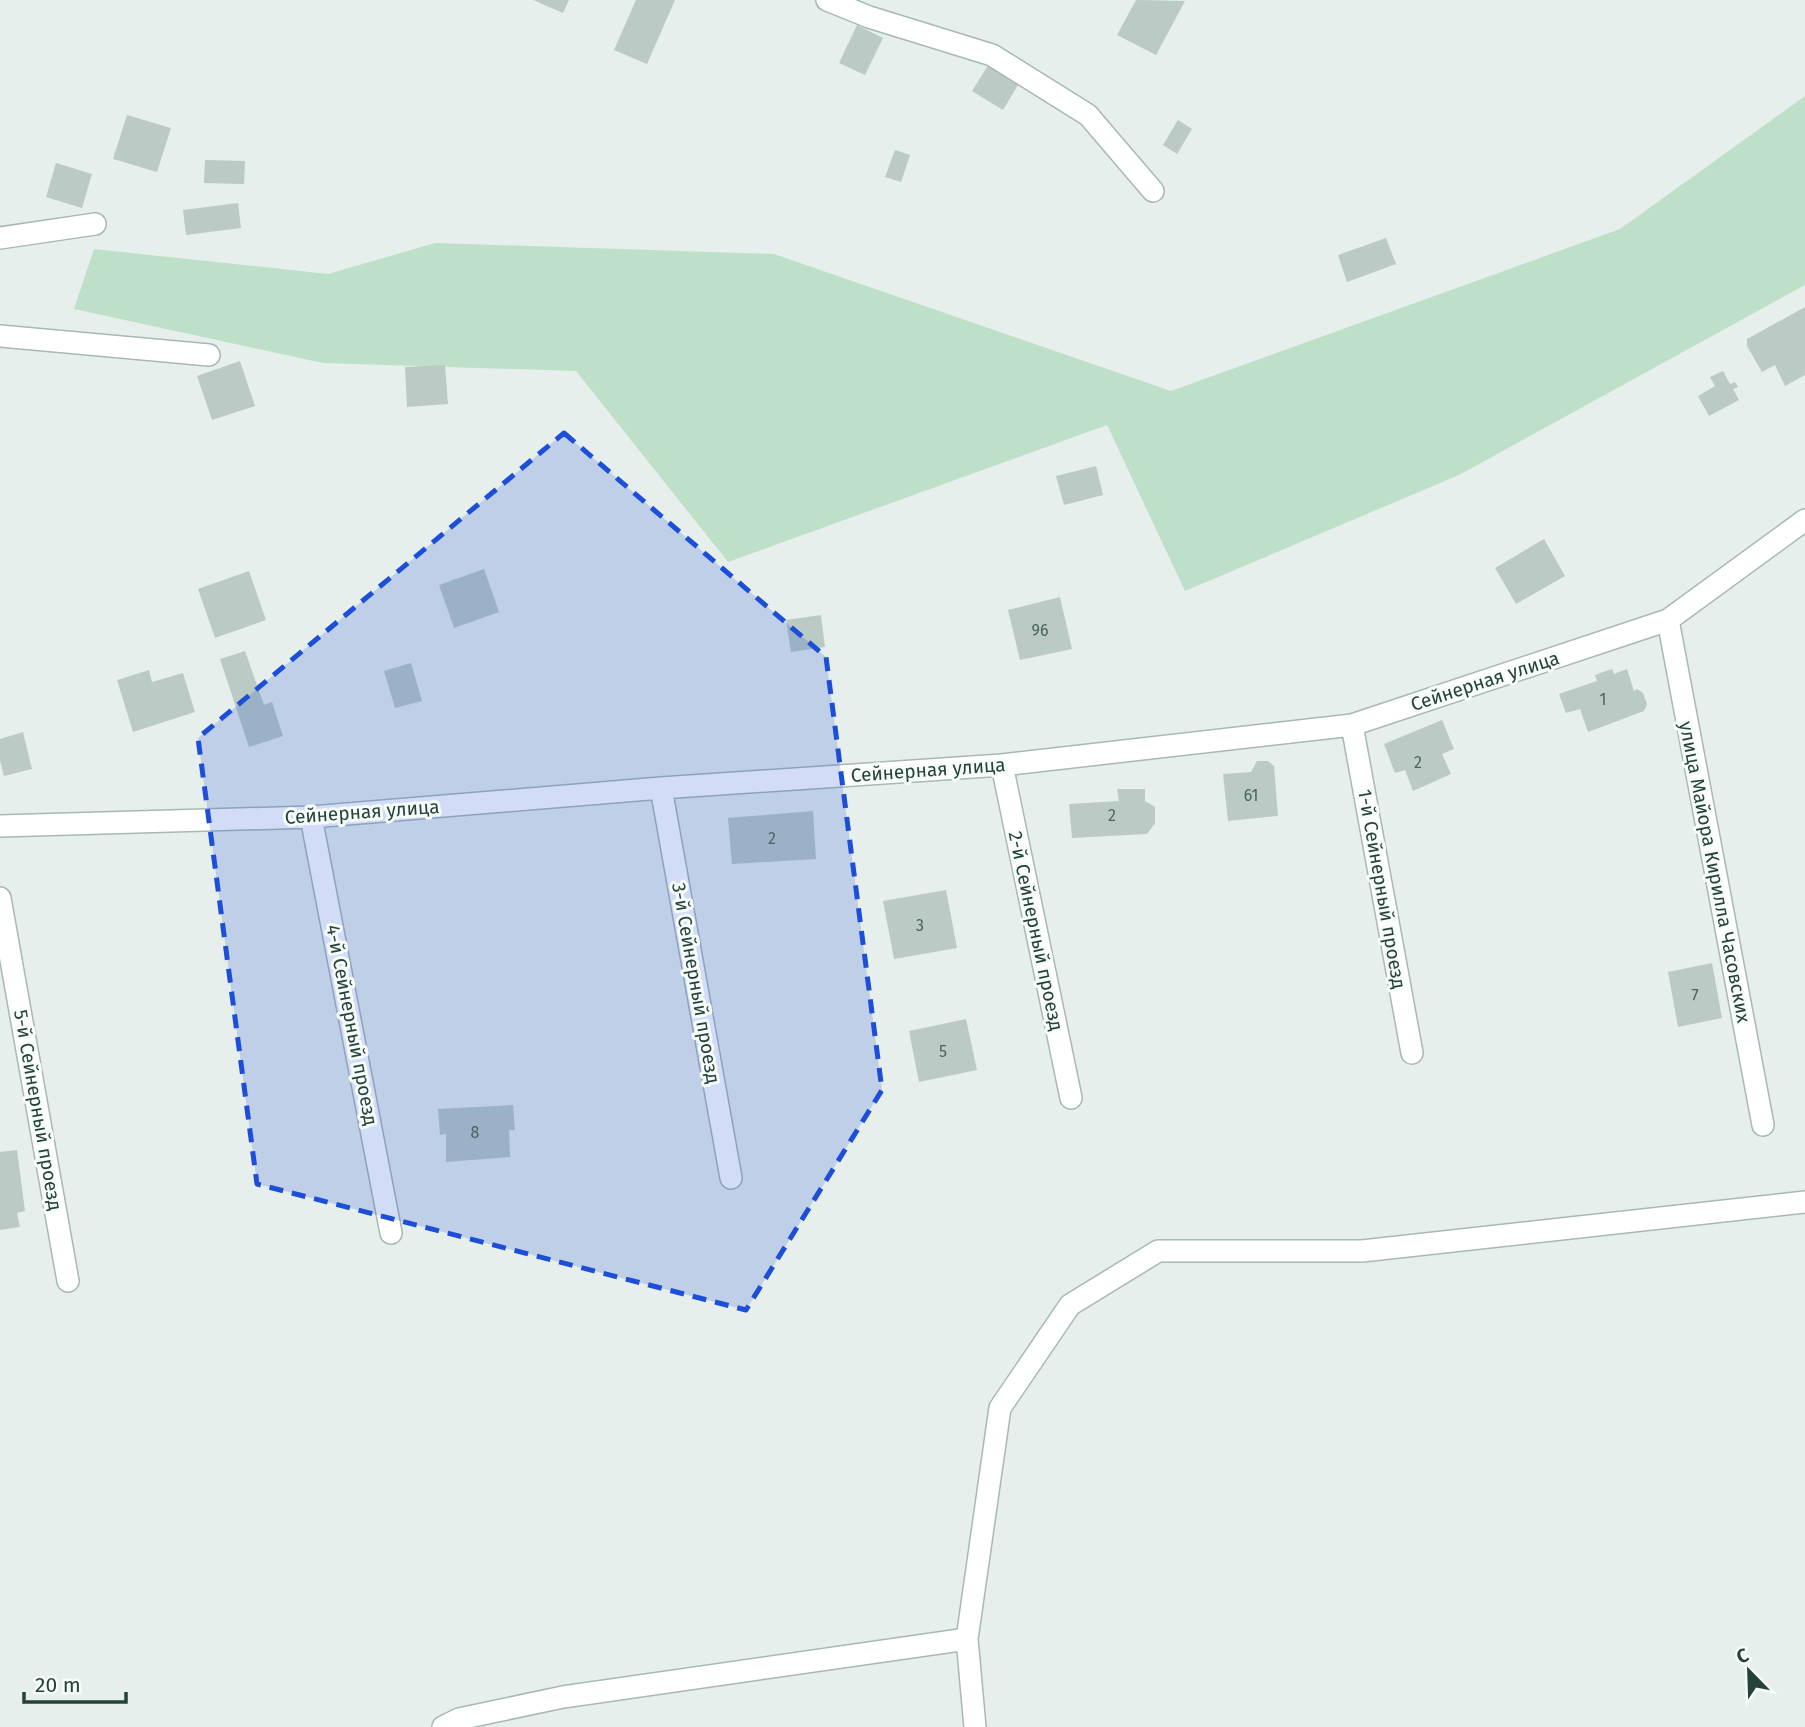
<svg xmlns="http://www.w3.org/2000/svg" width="1805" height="1727" font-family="'Fira Sans',sans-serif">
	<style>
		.green { fill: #bfe0c8 }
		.building { fill: #bbcac4 }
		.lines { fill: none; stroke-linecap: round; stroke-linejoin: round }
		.minor-casing { stroke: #a8b8b2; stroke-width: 24 }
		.minor { stroke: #fff; stroke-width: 21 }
		.marked { fill: #1d4ed8; fill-opacity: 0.2; stroke: #1d4ed8; stroke-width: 5; stroke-dasharray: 14 9; stroke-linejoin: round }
		.labels { text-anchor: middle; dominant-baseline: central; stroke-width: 6; stroke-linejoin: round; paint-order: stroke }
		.number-label { font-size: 16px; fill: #4a645c }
		.street-label { font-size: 19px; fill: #24423a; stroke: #f7fbf9 }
	</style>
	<rect width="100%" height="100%" fill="#e6efeb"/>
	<!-- green -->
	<path class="green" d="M1805 96V285L1459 475 1185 591 1107 425 728 562 576 371 323 363 74 309 94 249 328 274 435 243 774 254 1171 391 1620 229Z"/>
	<!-- building -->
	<path class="building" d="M533 0H569L563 13Z
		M636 0H675L647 64 614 50Z
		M1136 0 1185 1 1156 55 1117 35Z
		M857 25 883 38 865 75 839 63Z
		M989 64 1019 83 1003 110 972 91Z
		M127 115 171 128 157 172 113 159Z
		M1178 120 1192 129 1177 154 1163 145Z
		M895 150 910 155 901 182 885 177Z
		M205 160 245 161 244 184 204 183Z
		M56 163 92 174 82 208 46 197Z
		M238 203 241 228 186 235 183 210Z
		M1386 238 1396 264 1347 282 1338 255Z
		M1805 307V375L1785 386 1775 365 1762 372 1747 346V339Z
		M240 361 255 406 212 420 197 376Z
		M445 365 448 404 407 407 405 367Z
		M1723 371 1730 384 1735 382 1738 387 1733 389 1739 400 1709 416 1698 396 1715 386 1710 377Z
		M1096 466 1103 495 1064 505 1056 476Z
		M1544 539 1565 576 1516 604 1495 568Z
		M484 569 499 612 454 628 439 585Z
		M249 571 266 620 215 638 198 589Z
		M1060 597 1072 649 1020 660 1008 610Z
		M821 615 825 647 791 652 786 620Z
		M245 651 264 705 272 702 283 736 249 747 220 659Z
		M411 663 422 701 395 708 384 671Z
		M1612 669 1614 674 1627 669 1634 691 1637 689 1643 693 1647 704 1644 711 1588 732 1580 709 1566 713 1559 694 1597 681 1595 675Z
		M149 670 152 682 183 673 195 712 133 732 117 680Z
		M1442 720 1454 749 1442 754 1451 774 1413 791 1405 770 1395 773 1384 744Z
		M23 732 32 769 4 776 0 760V739Z
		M1257 761H1268L1274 766 1278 816 1228 821 1223 774 1251 772Z
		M1117 789H1145V801L1155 807V823L1147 834 1072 838 1069 804 1119 801Z
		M813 811 816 859 732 864 728 818Z
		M946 890 957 948 894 959 883 901Z
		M1712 963 1722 1018 1678 1027 1668 972Z
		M966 1019 977 1070 919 1082 909 1031Z
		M513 1105 515 1130H509L510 1157 446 1162V1134L440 1135 438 1109Z
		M17 1150 25 1211 17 1213 20 1227 0 1230V1152Z"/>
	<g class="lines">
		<!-- minor casing -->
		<g class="minor-casing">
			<path id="minor" d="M827 0 869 17 992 55 1088 115 1153 191
				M0 238 95 224
				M0 336 209 355
				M1668 620 1763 1125
				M1352 725 1412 1053
				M1002 765 1071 1098
				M661 788 731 1178
				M311 817 391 1233
				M0 826 311 817 661 788 1002 765 1352 725 1668 620 1805 520
				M0 898 68 1281
				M443 1727 459 1719 563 1697 967 1639
				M975 1727 967 1639 1000 1408 1070 1305 1158 1251H1362L1805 1202"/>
		</g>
		<!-- minor -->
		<use href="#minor" class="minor"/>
	</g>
	<!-- marked area -->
	<path class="marked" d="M564 433 826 657 882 1090 746 1310 257 1184 198 738Z"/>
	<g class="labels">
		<!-- number labels -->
		<g class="number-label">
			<text x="1040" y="630">96</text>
			<text x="1603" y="699">1</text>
			<text x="1418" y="762">2</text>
			<text x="1251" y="795">61</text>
			<text x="1112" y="815">2</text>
			<text x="772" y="838">2</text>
			<text x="920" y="925">3</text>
			<text x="1695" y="995">7</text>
			<text x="943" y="1051">5</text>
			<text x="475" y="1132">8</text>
		</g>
		<!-- street labels -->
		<g class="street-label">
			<text transform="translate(1485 681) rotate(-18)">Сейнерная улица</text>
			<text transform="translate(928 770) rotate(-4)">Сейнерная улица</text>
			<text transform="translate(362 812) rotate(-4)">Сейнерная улица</text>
			<text transform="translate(1715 872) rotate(79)">улица Майора Кирилла Часовских</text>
			<text transform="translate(1382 889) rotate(80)">1-й Сейнерный проезд</text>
			<text transform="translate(1036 931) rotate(78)">2-й Сейнерный проезд</text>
			<text transform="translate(696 983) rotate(80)">3-й Сейнерный проезд</text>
			<text transform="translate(352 1025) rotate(79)">4-й Сейнерный проезд</text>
			<text transform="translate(38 1110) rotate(80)">5-й Сейнерный проезд</text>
		</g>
	</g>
	<!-- north arrow -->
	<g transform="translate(1749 1671) rotate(337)" stroke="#f7fbf9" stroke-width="5" paint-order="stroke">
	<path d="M0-5L12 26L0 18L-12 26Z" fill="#24423a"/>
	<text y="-10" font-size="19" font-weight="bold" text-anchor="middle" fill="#24423a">С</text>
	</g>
	<!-- scale -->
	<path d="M24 1692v10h102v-10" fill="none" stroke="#24423a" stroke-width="3.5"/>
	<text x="35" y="1692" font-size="21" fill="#24423a" stroke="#f7fbf9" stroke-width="5" paint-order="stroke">20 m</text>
</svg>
